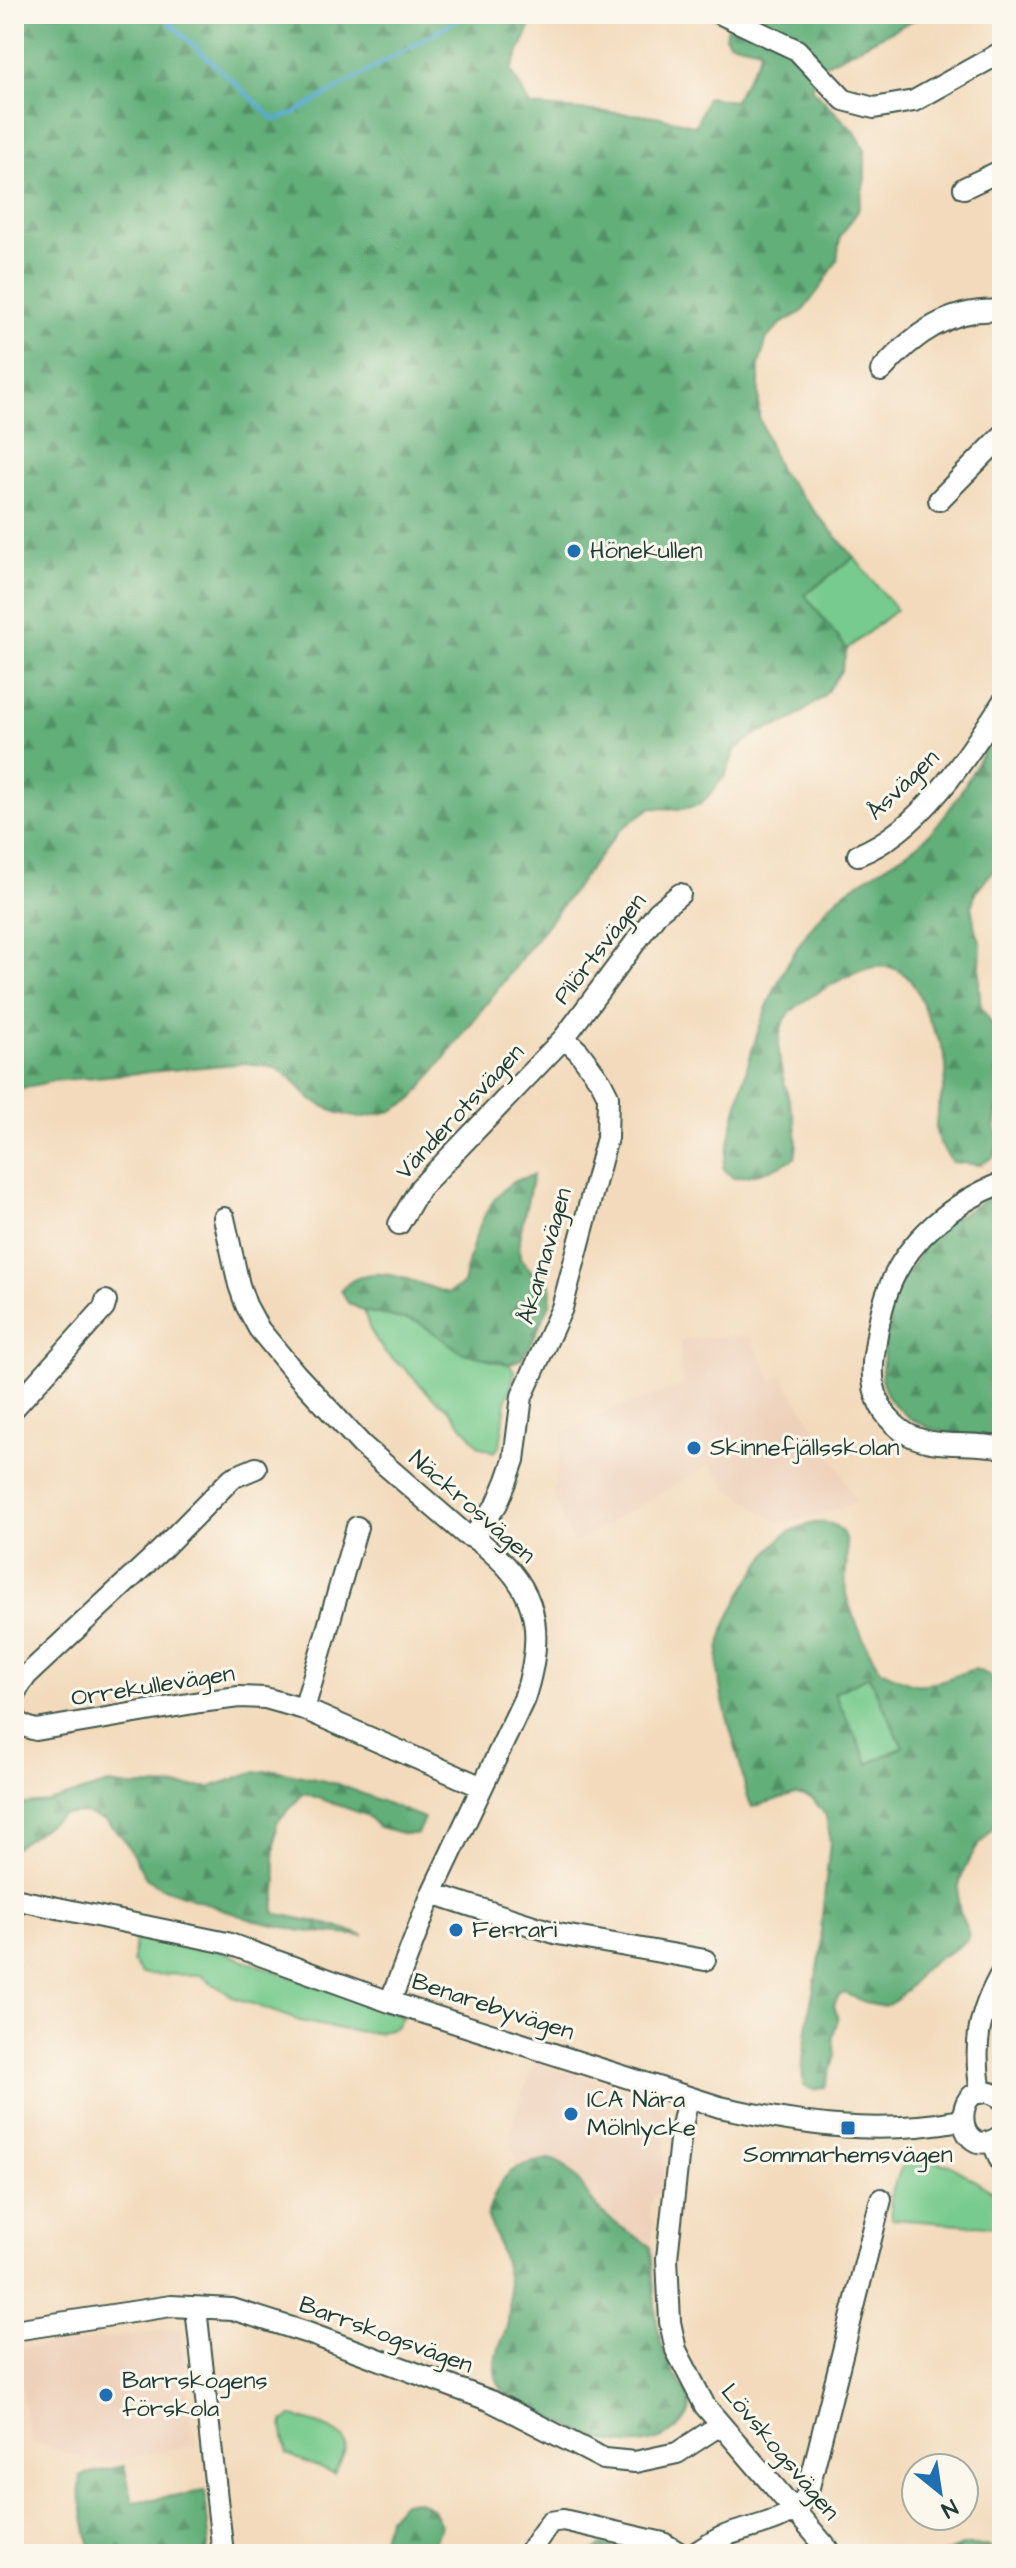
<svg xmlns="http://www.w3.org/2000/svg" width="1016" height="2568" font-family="'Architects Daughter',sans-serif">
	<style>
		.built { fill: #eed1bb }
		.grass { fill: #78cb8e; stroke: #4c8461; stroke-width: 2 }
		.forest { fill: url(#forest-firs); stroke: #407656; stroke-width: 2; fill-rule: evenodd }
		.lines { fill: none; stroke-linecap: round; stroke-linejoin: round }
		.stream { stroke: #57abd3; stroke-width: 4 }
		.minor-casing { stroke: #3f5548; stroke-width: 24 }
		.minor { stroke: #fff; stroke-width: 20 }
		.poi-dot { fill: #1f6fb2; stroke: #fbf7ec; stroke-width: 3 }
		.labels { text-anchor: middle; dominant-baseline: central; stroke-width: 6; stroke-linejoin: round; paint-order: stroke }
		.poi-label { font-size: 24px; fill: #1f3d34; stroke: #fbf7ec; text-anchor: start }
		.street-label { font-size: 24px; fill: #1f3d34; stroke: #fbf7ec }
	</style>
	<defs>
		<pattern id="forest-firs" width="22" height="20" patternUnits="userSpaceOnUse" patternTransform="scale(2)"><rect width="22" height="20" fill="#62af79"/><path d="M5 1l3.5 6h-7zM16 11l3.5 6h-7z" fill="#509064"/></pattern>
	</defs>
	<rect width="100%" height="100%" fill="#fbf7ec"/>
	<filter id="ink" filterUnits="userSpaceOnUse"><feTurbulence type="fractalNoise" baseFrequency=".0125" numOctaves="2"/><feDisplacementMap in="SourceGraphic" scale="16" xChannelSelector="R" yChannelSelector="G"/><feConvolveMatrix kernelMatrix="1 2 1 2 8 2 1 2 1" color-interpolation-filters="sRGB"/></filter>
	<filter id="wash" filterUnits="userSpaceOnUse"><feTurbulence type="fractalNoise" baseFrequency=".006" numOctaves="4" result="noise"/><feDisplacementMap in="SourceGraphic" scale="32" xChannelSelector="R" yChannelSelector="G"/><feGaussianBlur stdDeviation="1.8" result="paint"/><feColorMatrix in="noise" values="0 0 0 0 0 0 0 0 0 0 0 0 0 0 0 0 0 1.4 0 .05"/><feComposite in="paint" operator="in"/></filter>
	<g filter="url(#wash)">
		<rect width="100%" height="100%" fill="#f3dabc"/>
		<!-- built -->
		<path class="built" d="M749 1336 773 1379 783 1376 841 1472 856 1502 814 1518 778 1522 726 1486 711 1464 573 1544 553 1495 564 1432 616 1408 683 1386 679 1342 690 1338Z
			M534 2061 650 2098 661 2108 666 2122 663 2190 653 2197 648 2216 654 2222 651 2247 600 2210 578 2182 573 2170 549 2159 518 2165 509 2133Z
			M180 2329 195 2446 99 2463 30 2441 16 2349Z"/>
		<!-- grass -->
		<path class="grass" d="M854 557 896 610 847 649 805 595Z
			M364 1311 418 1322 491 1361 509 1364 515 1372 506 1402 500 1446 494 1452 479 1446 447 1407 432 1397 404 1368 385 1353 370 1330Z
			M869 1676 903 1747 868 1764 834 1693Z
			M135 1931 207 1947 403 2016 396 2027 377 2033 345 2030 300 2021 233 1997 200 1975 142 1974 133 1963Z
			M906 2156 950 2165 1002 2198V2227L892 2219 890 2197Z
			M291 2417C302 2418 312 2422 322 2426 356 2438 347 2448 334 2474L287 2454 282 2426 283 2422Z"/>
		<!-- forest -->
		<path class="forest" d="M14 14H536L511 70 530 106 656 116 696 126 707 97 734 101 758 59 760 49 729 42 725 36 728 25 707 14H925L824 65 811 88 855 132 865 149V179L858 211 840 237 837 261 821 287 802 312 782 323 767 338 759 365V417L779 470 854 557 805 595 847 649 841 671 823 697 789 722 760 732 736 749 725 776 701 804 683 809 650 808 620 830 413 1099 392 1111 360 1118 338 1113 311 1100 292 1079 275 1067 246 1063 53 1081 14 1090Z
			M1002 719V861L976 891 972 905 974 924 981 944 979 987 981 1007 1002 1039V1101L997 1113 995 1126 1000 1141 995 1156 980 1165 952 1162C946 1153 936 1141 936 1129 934 1112 945 1093 946 1075 948 1054 937 1036 928 1018 923 1007 920 994 913 984 891 951 854 972 827 987 811 997 789 1007 782 1026 768 1071 805 1114 795 1158 775 1170 756 1176 733 1178L723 1168C744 1076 762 979 828 907 854 878 905 861 931 832 961 800 979 756 1002 719Z
			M533 1175 519 1239 520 1258 533 1273 546 1276 551 1287 550 1304 531 1344 521 1359 509 1364 463 1353 418 1322 364 1311 348 1303 341 1290C371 1257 413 1283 448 1293L463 1284C471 1250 480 1206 510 1184 517 1179 526 1178 533 1175Z
			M1002 1189V1437L955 1434 929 1428 908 1417 889 1400 881 1379 888 1319 898 1286 936 1230Z
			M820 1522C829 1523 836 1524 842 1532 852 1548 843 1575 846 1593 848 1607 872 1661 882 1670 886 1673 911 1684 915 1684 937 1686 955 1674 975 1669L989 1675 1002 1705V1819C979 1843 952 1873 959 1908 961 1919 968 1927 969 1938 956 1951 940 1955 927 1966 913 1978 905 1999 886 2005 875 2009 855 1997 844 1993L838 1997 834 2005 838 2019 833 2036 835 2056 825 2087 814 2090 804 2086 802 2067 810 2007 822 1948 821 1926 830 1842 826 1816 812 1798 795 1794 752 1807C743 1788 744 1778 739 1760 715 1673 702 1651 756 1571 776 1540 783 1529 820 1522ZM869 1676 903 1747 869 1764 834 1693Z
			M275 1770 338 1784 424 1818 417 1834H406L379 1827 366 1815 304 1793 277 1822 274 1859 277 1880 274 1913 330 1925 365 1936 302 1931 252 1920 161 1887 146 1878 124 1839 106 1821 84 1813 62 1815 14 1848V1805L48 1802 109 1784 122 1786 211 1787 250 1773Z
			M549 2159C578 2166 580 2191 600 2210 614 2225 635 2235 651 2247 655 2288 652 2321 667 2361 673 2375 692 2395 690 2410 688 2420 680 2427 671 2433 628 2462 574 2429 535 2408 525 2403 510 2398 503 2390 484 2367 504 2344 508 2321 514 2283 501 2249 487 2215 501 2175 507 2166 549 2159Z
			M124 2466 133 2502 205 2491 209 2538 207 2552 91 2554 79 2489 81 2475Z
			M418 2501 432 2508 441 2525 429 2554H379L388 2518 402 2502Z
			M602 2545 648 2554H589Z
			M962 2546H986L1000 2554H942Z"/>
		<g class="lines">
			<!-- stream -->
			<path class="stream" d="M160 14 275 120 295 113 466 15"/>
		</g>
	</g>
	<g filter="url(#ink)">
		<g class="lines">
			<!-- minor casing -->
			<g class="minor-casing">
				<path id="minor" d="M721 14 797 50 844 100 874 108 914 101 1002 52
					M964 188 1002 170
					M881 371C913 334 951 307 1002 311
					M939 500 1002 436
					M858 855C920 831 968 756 1002 703
					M1002 1183C955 1201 907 1240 889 1288 881 1308 878 1328 875 1348 869 1379 874 1409 901 1430 929 1451 970 1440 1002 1448
					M224 1218 239 1285 246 1305 259 1329 296 1374 362 1445 466 1535C478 1538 487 1548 496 1556 543 1598 542 1643 524 1699L432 1893 390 2002
					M399 1224 420 1188 564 1038 658 912 680 894
					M14 1408 104 1308 106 1301
					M473 1537 497 1504 507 1480 514 1460 522 1396 562 1308 607 1138 608 1096 601 1082 579 1052 564 1038
					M14 1700 17 1689 27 1675 162 1549 232 1478 256 1468
					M304 1709 357 1527
					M14 1713C18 1725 25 1727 36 1730L200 1702 239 1697 265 1698 304 1709 482 1787
					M432 1893 558 1934 705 1960
					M14 1899 227 1943 390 2002 720 2107C803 2125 877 2136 961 2120
					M981 2093C973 2045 978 2014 1002 1972
					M688 2098 681 2131 667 2258 670 2322 676 2350 705 2406 832 2554
					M1002 2099C950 2064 951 2171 1002 2135
					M992 2141 1002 2164
					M196 2308 223 2554
					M14 2330 171 2306 232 2309 308 2333 491 2401 604 2459 635 2462 677 2453 720 2425
					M528 2554 550 2522 563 2520 663 2543 681 2554
					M694 2554C703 2548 712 2542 722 2537 751 2525 790 2524 807 2495L881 2199"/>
			</g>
			<!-- minor -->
			<use href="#minor" class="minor"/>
		</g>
	</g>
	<!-- markers -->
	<g class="poi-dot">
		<circle cx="574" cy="551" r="8"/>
		<circle cx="694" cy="1448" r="8"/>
		<circle cx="456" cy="1930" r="8"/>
		<circle cx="571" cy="2114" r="8"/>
		<rect x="840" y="2120" width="16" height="16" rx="4"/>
		<circle cx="106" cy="2395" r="8"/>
	</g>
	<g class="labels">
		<!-- poi labels -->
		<g class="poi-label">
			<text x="590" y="551">Hönekullen</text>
			<text x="710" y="1448">Skinnefjällsskolan</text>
			<text x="472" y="1930">Ferrari</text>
			<text x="587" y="2100">ICA Nära<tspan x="587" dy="28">Mölnlycke</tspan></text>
			<text x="848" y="2155" text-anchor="middle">Sommarhemsvägen</text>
			<text x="122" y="2381">Barrskogens<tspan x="122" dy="28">förskola</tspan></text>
		</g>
		<!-- street labels -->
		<g class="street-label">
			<text transform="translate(903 785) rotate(-44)">Åsvägen</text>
			<text transform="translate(600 949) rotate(-52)">Pilörtsvägen</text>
			<text transform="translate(460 1112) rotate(-47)">Vänderotsvägen</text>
			<text transform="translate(545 1256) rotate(-74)">Åkannavägen</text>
			<text transform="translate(472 1507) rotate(41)">Näckrosvägen</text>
			<text transform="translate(153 1686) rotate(-9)">Orrekullevägen</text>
			<text transform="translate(493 2007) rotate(18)">Benarebyvägen</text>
			<text transform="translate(386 2335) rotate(20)">Barrskogsvägen</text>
			<text transform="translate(780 2452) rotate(50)">Lövskogsvägen</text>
		</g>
	</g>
	<!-- margin -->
	<rect width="1016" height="2568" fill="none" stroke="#fbf7ec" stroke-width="48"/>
	<!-- north arrow -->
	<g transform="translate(940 2492) rotate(150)"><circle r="38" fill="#fbf7ec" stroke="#a3ada2" stroke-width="2"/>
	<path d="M0-6L14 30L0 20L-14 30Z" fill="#1f6fb2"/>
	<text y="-12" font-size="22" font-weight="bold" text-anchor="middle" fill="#1f3d34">N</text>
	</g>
</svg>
